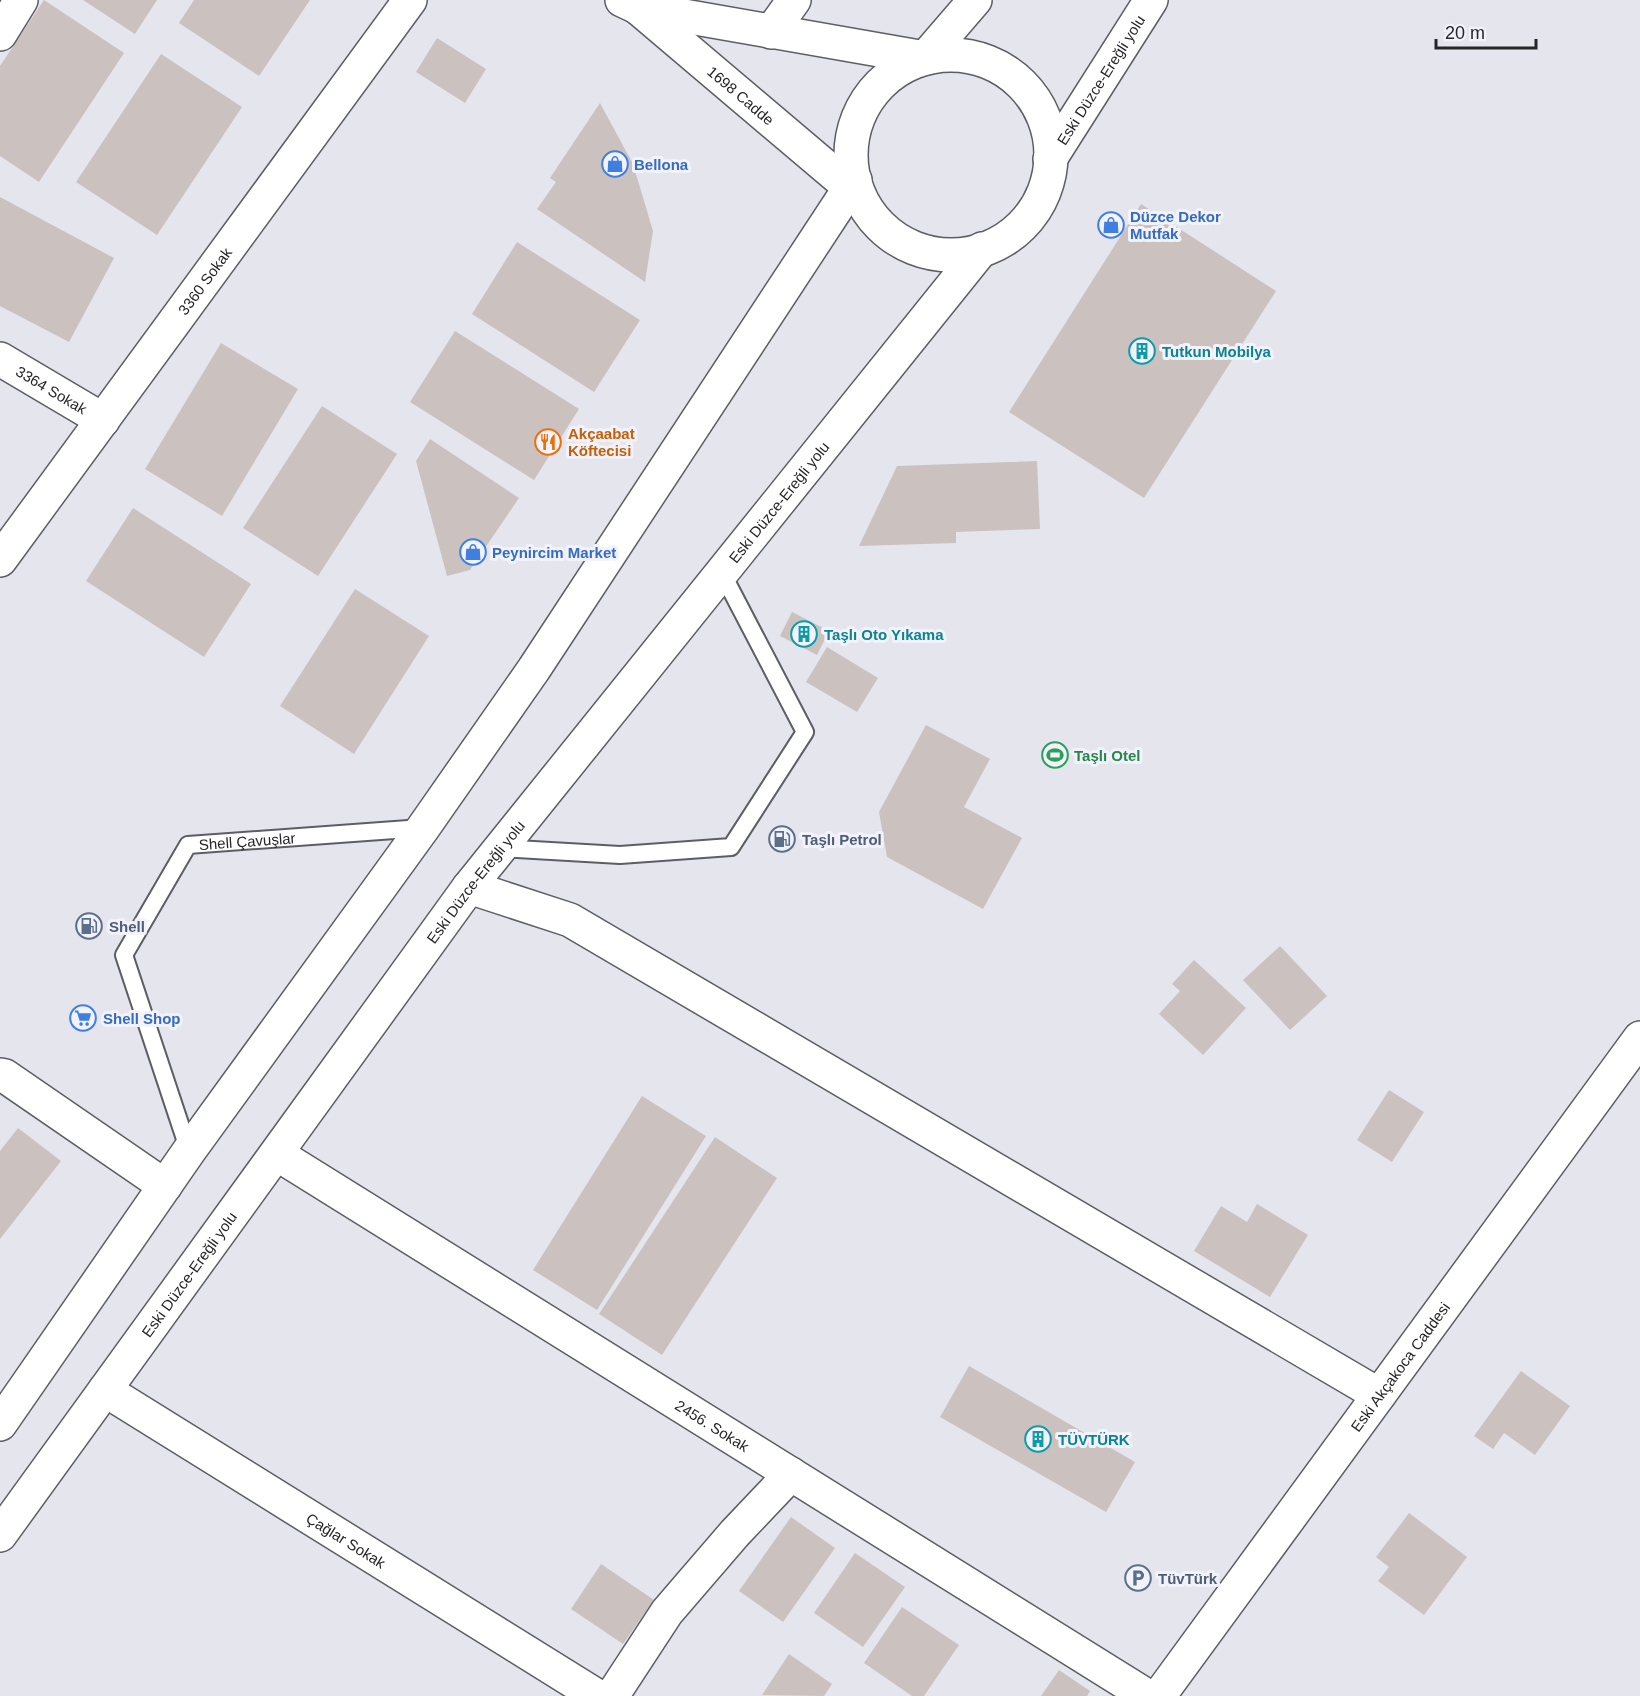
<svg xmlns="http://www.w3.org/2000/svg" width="1640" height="1696" font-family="Helvetica,sans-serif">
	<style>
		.building { fill: #cbc2c0 }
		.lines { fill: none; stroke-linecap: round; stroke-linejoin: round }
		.service-casing { stroke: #5d5e64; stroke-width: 20 }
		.minor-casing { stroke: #5d5e64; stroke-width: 36 }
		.tertiary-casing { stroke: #5d5e64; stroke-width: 36 }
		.primary-casing { stroke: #5d5e64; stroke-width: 36 }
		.service { stroke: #fff; stroke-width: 16 }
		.minor { stroke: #fff; stroke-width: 33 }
		.tertiary { stroke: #fff; stroke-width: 33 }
		.primary { stroke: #fff; stroke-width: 33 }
		.labels { text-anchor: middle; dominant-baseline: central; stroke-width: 6; stroke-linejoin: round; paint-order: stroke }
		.street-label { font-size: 15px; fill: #262629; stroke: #f2f2fa }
		.shop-label { font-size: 15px; font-weight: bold; fill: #366cbe; stroke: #f2f2fa; text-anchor: start }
		.culture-label { font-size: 15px; font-weight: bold; fill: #0d838f; stroke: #f2f2fa; text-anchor: start }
		.food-label { font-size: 15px; font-weight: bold; fill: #c56008; stroke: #f2f2fa; text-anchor: start }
		.leisure-label { font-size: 15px; font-weight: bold; fill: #27864d; stroke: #f2f2fa; text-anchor: start }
		.service-label { font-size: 15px; font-weight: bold; fill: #4e5e75; stroke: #f2f2fa; text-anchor: start }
	</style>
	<rect width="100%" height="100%" fill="#e4e5ed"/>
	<!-- building -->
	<path class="building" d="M44 0 124 53 39 182 0 156V66Z
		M83 0H157L135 34Z
		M194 0H310L259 76 179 23Z
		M437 38 486 69 465 103 416 72Z
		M161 54 242 107 157 235 76 182Z
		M600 103 633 164 653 231 645 282 537 209 556 182 550 178Z
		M0 197 114 258 69 342 0 306Z
		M1141 204 1276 291 1144 498 1009 412Z
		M517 242 640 320 594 392 472 314Z
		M455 331 579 409 534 480 410 402Z
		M221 343 298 389 222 516 145 469Z
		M322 406 397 454 318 576 243 528Z
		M430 439 519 498 470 570 447 576 416 461Z
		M1037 461 1040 529 956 532V543L859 546 897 466Z
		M133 508 251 584 204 657 86 581Z
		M355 589 429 636 354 754 280 706Z
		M792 612 829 631 817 655 780 636Z
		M827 647 878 678 857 712 806 682Z
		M926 725 990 759 964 807 1022 838 983 909 887 857 879 812Z
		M1280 946 1327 996 1290 1030 1243 980Z
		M1194 960 1246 1008 1203 1055 1159 1014 1180 991 1172 984Z
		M1389 1090 1424 1112 1392 1162 1357 1140Z
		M642 1096 706 1136 597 1310 533 1270Z
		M18 1128 61 1161 0 1239V1151Z
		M715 1137 777 1178 662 1355 599 1314Z
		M1257 1204 1308 1235 1270 1297 1194 1251 1221 1206 1247 1222Z
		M969 1366 1135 1462 1106 1512 940 1417Z
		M1521 1371 1570 1406 1535 1455 1504 1433 1493 1449 1474 1436Z
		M1409 1513 1467 1557 1424 1615 1378 1581 1389 1567 1376 1557Z
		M791 1517 835 1548 783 1622 739 1591Z
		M855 1553 905 1587 863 1647 814 1613Z
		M601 1564 654 1600 623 1644 571 1609Z
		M902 1607 959 1645 924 1696H912L864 1663Z
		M789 1654 832 1684 824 1696 762 1695Z
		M1059 1670 1090 1691 1087 1696H1041Z"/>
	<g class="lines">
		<!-- service casing -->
		<g class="service-casing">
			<g id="service">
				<path d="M501 848 620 855 731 847 805 732 722 573"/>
				<path id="s1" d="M189 1151 124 955 188 845 422 828"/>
			</g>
		</g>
		<!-- minor casing -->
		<g class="minor-casing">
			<g id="minor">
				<path d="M771 32 794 0"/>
				<path d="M0 34 21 0"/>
				<path id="s2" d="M0 359 103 420"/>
				<path id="s3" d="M0 560 410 0"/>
				<path d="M469 887 570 920 1379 1395"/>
				<path d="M0 1075 5 1076 165 1186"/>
				<path id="s4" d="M277 1154 1147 1696"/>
				<path id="s5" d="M105 1390 597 1696"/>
				<path d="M612 1696 667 1612 735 1533 791 1474"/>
			</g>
		</g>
		<!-- tertiary casing -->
		<g class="tertiary-casing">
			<g id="tertiary">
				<path id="s6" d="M622 0 637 7 859 195"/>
				<path d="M638 8 925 58"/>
				<path id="s7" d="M1159 1696 1640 1038"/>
			</g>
		</g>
		<!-- primary casing -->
		<g class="primary-casing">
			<g id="primary">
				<circle cx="951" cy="155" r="100"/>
				<path d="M925 58 975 0"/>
				<path id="s8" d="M1050 159 1151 0"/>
				<path d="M0 1424 189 1151 423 828 534 669 855 180"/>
				<path id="s9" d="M0 1535 469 887 982 249"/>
			</g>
		</g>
		<!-- service -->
		<use href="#service" class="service"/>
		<!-- minor -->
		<use href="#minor" class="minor"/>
		<!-- tertiary -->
		<use href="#tertiary" class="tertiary"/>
		<!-- primary -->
		<use href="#primary" class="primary"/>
	</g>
	<!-- icons -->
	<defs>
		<g id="shop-ring" transform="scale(1.35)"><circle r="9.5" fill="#f2f2fa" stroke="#3f7fe0" stroke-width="1.5"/><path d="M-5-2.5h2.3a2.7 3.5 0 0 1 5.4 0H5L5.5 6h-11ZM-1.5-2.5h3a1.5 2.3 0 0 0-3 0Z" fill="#3f7fe0"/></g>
		<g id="building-ring" transform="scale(1.35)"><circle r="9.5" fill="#f2f2fa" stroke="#0f9aa8" stroke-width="1.5"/><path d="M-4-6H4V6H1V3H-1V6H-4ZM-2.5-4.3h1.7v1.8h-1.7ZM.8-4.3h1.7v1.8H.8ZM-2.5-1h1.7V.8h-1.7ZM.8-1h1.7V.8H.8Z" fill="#0f9aa8"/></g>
		<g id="restaurant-ring" transform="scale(1.35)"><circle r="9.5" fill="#f2f2fa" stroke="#e8710a" stroke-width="1.5"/><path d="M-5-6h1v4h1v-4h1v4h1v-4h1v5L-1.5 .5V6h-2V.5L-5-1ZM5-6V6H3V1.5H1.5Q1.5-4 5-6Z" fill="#e8710a"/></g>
		<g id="stadium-ring" transform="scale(1.35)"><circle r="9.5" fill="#f2f2fa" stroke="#2e9e5b" stroke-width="1.5"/><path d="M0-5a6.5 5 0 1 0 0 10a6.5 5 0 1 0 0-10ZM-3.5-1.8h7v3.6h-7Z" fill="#2e9e5b"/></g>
		<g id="fuel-ring" transform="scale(1.35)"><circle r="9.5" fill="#f2f2fa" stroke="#5c6f8a" stroke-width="1.5"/><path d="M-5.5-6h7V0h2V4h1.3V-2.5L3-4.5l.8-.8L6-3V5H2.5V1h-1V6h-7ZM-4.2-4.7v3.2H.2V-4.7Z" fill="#5c6f8a"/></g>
		<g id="supermarket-ring" transform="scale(1.35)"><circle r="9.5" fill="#f2f2fa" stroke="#3f7fe0" stroke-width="1.5"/><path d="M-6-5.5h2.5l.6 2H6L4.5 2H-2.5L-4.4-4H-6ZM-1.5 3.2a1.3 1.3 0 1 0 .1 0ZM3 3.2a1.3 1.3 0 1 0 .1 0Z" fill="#3f7fe0"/></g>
		<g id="parking-ring" transform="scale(1.35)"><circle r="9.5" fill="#f2f2fa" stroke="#5c6f8a" stroke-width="1.5"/><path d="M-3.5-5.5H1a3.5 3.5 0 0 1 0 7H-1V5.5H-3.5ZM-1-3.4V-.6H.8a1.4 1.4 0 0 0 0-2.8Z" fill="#5c6f8a"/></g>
	</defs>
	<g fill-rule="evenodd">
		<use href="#shop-ring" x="615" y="164"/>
		<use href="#shop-ring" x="1111" y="225"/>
		<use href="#building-ring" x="1142" y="351"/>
		<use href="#restaurant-ring" x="548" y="442"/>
		<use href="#shop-ring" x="473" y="552"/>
		<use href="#building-ring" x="804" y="634"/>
		<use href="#stadium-ring" x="1055" y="755"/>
		<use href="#fuel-ring" x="782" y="839"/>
		<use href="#fuel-ring" x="89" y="926"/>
		<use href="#supermarket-ring" x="83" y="1018"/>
		<use href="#building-ring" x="1038" y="1439"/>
		<use href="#parking-ring" x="1138" y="1578"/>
	</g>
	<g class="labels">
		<!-- street labels -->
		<g class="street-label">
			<text stroke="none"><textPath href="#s8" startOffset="94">Eski Düzce-Ereğli yolu</textPath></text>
			<text stroke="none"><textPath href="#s6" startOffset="153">1698 Cadde</textPath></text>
			<text stroke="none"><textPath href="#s3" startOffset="346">3360 Sokak</textPath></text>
			<text stroke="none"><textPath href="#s2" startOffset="60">3364 Sokak</textPath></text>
			<text stroke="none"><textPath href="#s9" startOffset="1294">Eski Düzce-Ereğli yolu</textPath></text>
			<text stroke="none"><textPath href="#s1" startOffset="393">Shell Çavuşlar</textPath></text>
			<text stroke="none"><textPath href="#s9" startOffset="808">Eski Düzce-Ereğli yolu</textPath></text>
			<text stroke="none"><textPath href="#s9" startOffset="322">Eski Düzce-Ereğli yolu</textPath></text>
			<text stroke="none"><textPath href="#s7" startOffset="408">Eski Akçakoca Caddesi</textPath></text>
			<text stroke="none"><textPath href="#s4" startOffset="513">2456. Sokak</textPath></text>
			<text stroke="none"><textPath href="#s5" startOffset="284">Çağlar Sokak</textPath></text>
		</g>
		<!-- shop labels -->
		<g class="shop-label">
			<text x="634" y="164">Bellona</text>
			<text x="1130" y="216">Düzce Dekor<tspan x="1130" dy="17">Mutfak</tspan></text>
			<text x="492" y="552">Peynircim Market</text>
			<text x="103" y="1018">Shell Shop</text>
		</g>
		<!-- culture labels -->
		<g class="culture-label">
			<text x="1162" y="351">Tutkun Mobilya</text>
			<text x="824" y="634">Taşlı Oto Yıkama</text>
			<text x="1058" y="1439">TÜVTÜRK</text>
		</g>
		<!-- food labels -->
		<g class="food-label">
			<text x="568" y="433">Akçaabat<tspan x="568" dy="17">Köftecisi</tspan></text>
		</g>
		<!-- leisure labels -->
		<g class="leisure-label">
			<text x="1074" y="755">Taşlı Otel</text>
		</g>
		<!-- service labels -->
		<g class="service-label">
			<text x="802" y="839">Taşlı Petrol</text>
			<text x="109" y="926">Shell</text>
			<text x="1158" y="1578">TüvTürk</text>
		</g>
	</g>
	<!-- scale -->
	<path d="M1436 39v9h100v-9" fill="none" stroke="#262629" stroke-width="3"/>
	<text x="1445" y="39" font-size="18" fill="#262629" stroke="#f2f2fa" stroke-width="4.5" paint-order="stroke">20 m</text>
</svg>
